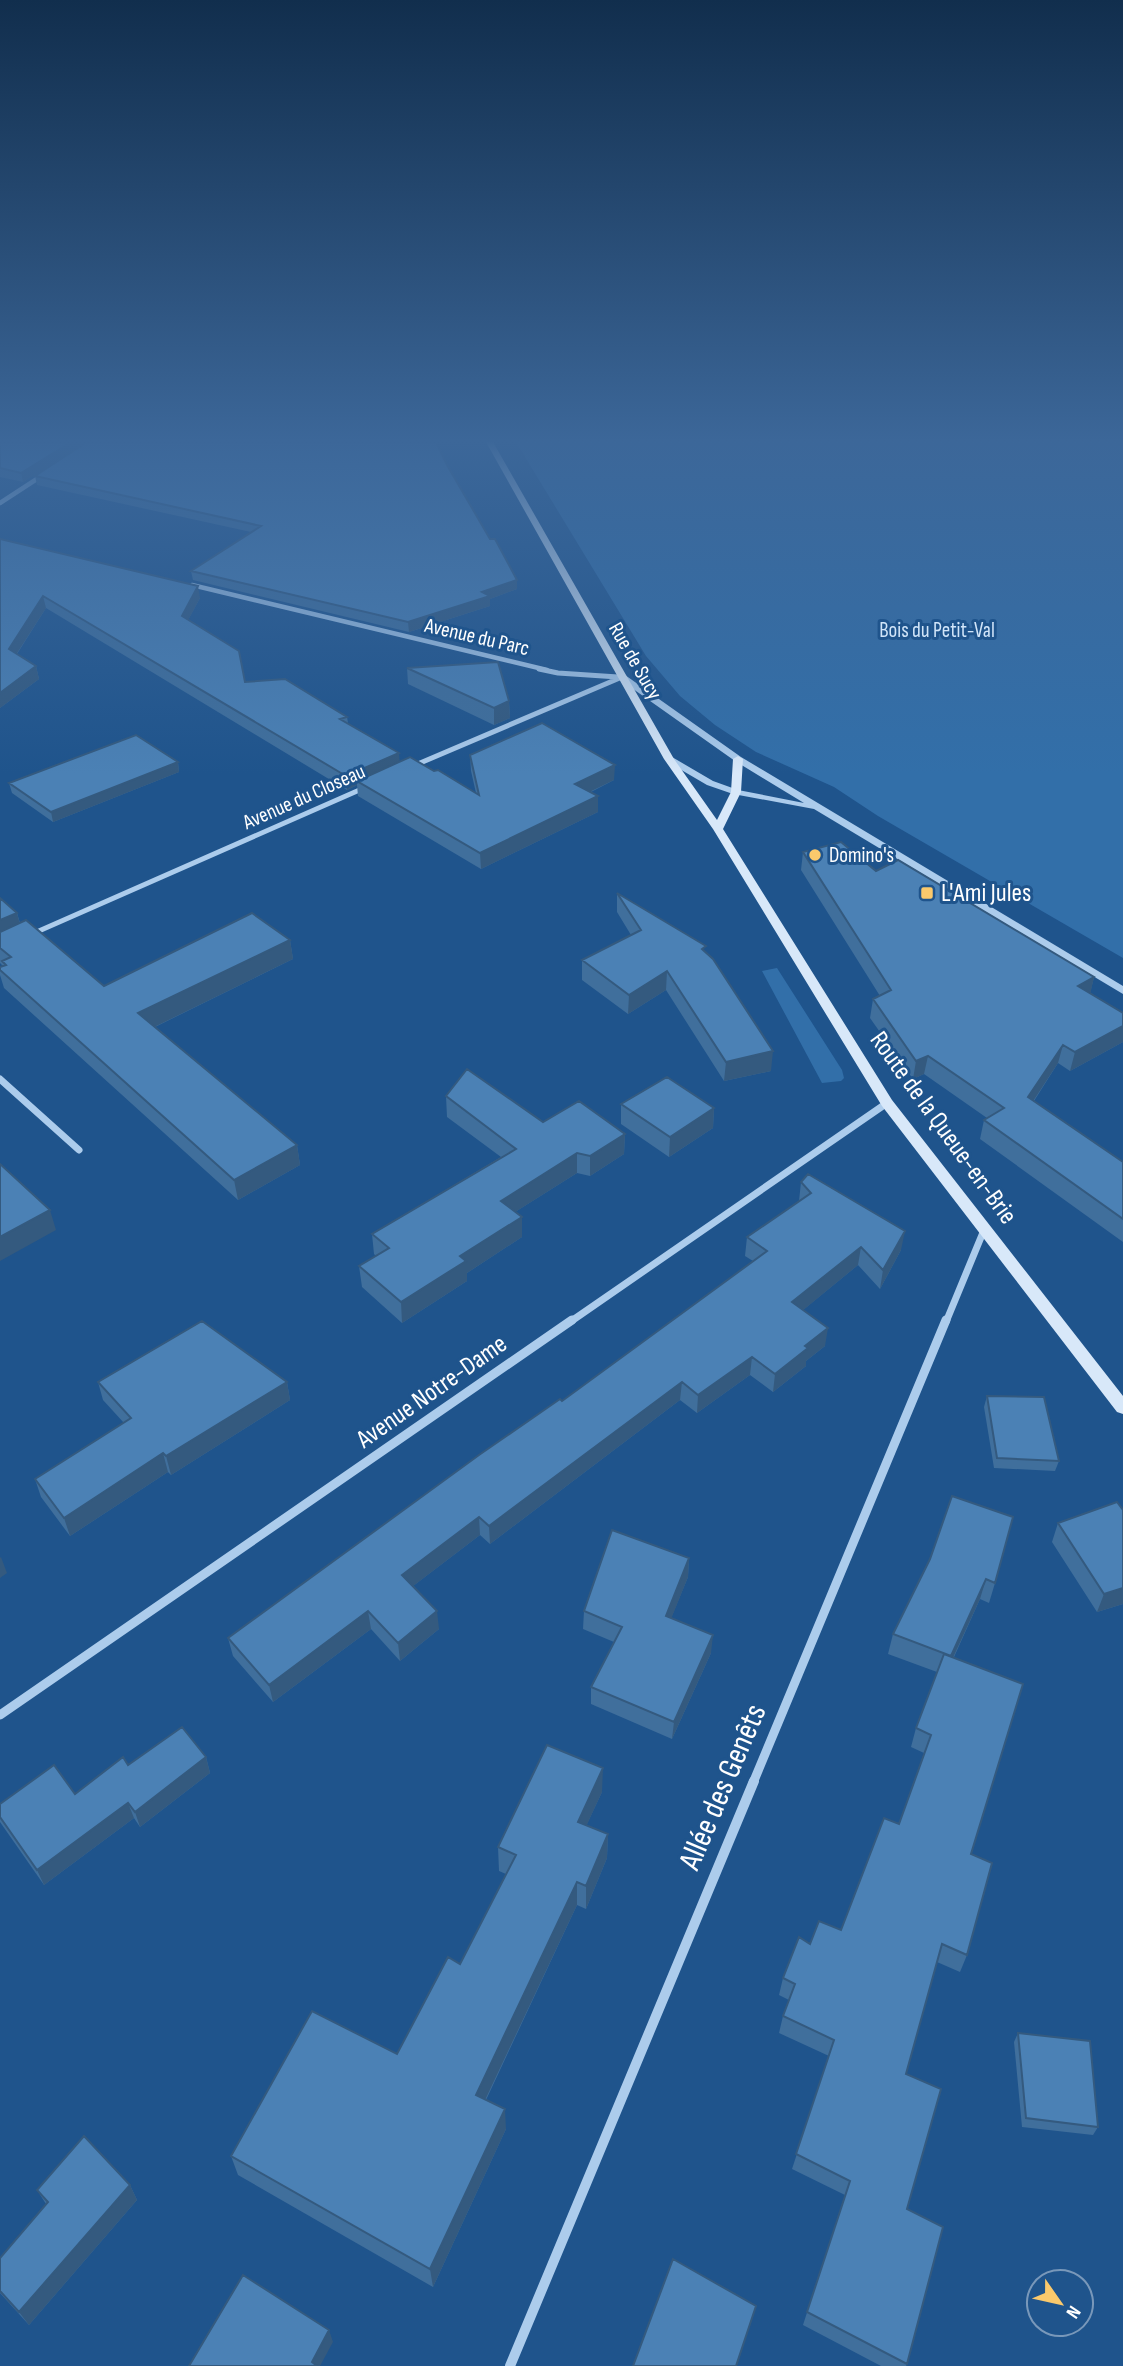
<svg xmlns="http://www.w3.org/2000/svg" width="1123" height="2366" font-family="'Sofia Sans Condensed',sans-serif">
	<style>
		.green { fill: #326fa9 }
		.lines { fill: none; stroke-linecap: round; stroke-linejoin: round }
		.minor-far4 { stroke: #acccec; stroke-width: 4.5 }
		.minor-far3 { stroke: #acccec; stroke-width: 5 }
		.minor-far2 { stroke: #acccec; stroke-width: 7 }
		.minor-far1 { stroke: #acccec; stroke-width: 9 }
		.minor { stroke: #acccec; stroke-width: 10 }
		.tertiary { fill: #acccec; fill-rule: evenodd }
		.secondary { fill: #d8e8f9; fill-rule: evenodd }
		.wall { fill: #406f9c }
		.shaded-wall { fill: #345a7f }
		.building { fill: #4b81b5; stroke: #345a7f; stroke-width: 2 }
		.poi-dot { fill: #fac96c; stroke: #1f548c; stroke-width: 2.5 }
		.labels { text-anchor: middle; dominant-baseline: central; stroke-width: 6; stroke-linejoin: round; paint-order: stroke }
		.far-park-label { font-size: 21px; fill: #d1e5f9; stroke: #1f548c }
		.far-street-label { font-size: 21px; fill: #fff; stroke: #1f548c }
		.far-poi-label { font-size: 21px; fill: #fff; stroke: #1f548c; text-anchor: start }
		.poi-label { font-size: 26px; fill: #fff; stroke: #1f548c; text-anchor: start }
		.street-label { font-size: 26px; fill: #fff; stroke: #1f548c }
		.near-street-label { font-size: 32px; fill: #fff; stroke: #1f548c }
	</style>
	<rect width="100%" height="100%" fill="#1f548c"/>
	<!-- green -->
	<path class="green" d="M516 442H1123V958L878 816 834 787 756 752 715 725 680 696 646 656Z
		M777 968 842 1070 844 1078 841 1081 822 1083 762 971Z"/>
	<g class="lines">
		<!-- minor-far4 -->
		<path class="minor-far4" d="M0 503 43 475
			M192 585 547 670"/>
		<!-- minor-far3 -->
		<path class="minor-far3" d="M539 669 558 673 618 677
			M413 766 622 677
			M32 934 364 788"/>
		<!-- minor-far2 -->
		<path class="minor-far2" d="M0 1079 79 1150
			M570 1322 887 1103
			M946 1322 984 1230"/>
		<!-- minor-far1 -->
		<path class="minor-far1" d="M0 1715 572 1320
			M753 1783 946 1320"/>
		<!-- minor -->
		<path class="minor" d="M510 2366 754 1781"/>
		<!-- tertiary -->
		<path class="tertiary" d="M619 675H625L741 757 1123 986V994L814 809 733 794 707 785 666 761V757H672L713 781 738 790 804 803 735 761 619 679Z"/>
		<!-- secondary -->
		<path class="secondary" d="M486 442H493L674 759 717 820 731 792 733 759 738 756 743 759 741 792 723 829 892 1100 1123 1396V1414L1117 1412 882 1106 713 829 664 759Z"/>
	</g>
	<!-- wall -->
	<path class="wall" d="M0 442H86L23 482 0 477Z
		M447 465 517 589 490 599V606L409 632 193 580 191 571 251 532 37 485 35 476Z
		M0 539 200 598 188 620 245 682 347 717 348 723 400 762 434 771 476 793 471 771 470 755 614 780 591 792 598 812 481 869 358 796 357 785 347 790 46 608 17 654 36 666 39 679 0 708Z
		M407 668 509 701 510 718 494 725 408 684Z
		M178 762 179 772 53 822 12 793 9 783Z
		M803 852 876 871 1094 977 1090 993 1123 1013V1042L1070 1071 1058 1063 1034 1101 1123 1162V1242L980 1139 984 1120 987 1118 924 1074 913 1079 870 1018 873 999 880 996 801 870Z
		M617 893 706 952 771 1071 724 1081 666 990 628 1014 582 980V960L631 935 617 912Z
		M0 898 17 913 20 923 104 986 290 940 293 959 155 1027 297 1145 300 1165 238 1200 4 988 0 975V967L3 966 0 963Z
		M446 1096 543 1122 625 1134 624 1154 590 1176 577 1173 515 1212 522 1237 467 1273V1281L402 1323 362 1287 359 1266 376 1256 374 1254 372 1234 501 1157 447 1117Z
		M621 1104 714 1108 713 1128 669 1157 621 1124Z
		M801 1182 901 1250 880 1289 858 1265 803 1310 825 1346 806 1361V1366L773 1392 750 1375 697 1413 680 1400 490 1544 480 1535 413 1586 439 1629 400 1661 371 1629 273 1702 233 1656 228 1638 562 1401 753 1261 745 1256 747 1237 799 1201Z
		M98 1382H287L290 1400 171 1475 168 1472 70 1536 41 1497 35 1479 124 1423 103 1400Z
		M987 1396 1059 1461 1055 1471 994 1468 984 1407Z
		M1058 1523 1123 1604 1097 1612 1052 1542Z
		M689 1558 688 1577 671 1618 711 1653 672 1739 591 1704V1687L614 1642 583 1629 584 1611Z
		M930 1559 995 1583 989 1603 980 1599 954 1657 971 1854 967 1955 960 1972 937 1962 906 2074 907 2364 906 2366H881L803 2325 845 2195 792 2169 829 2056 779 2033 783 2016 789 2000 779 1995 783 1978 810 1944 841 1930 899 1824 924 1753 911 1747 916 1728 937 1672 888 1654 893 1634Z
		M206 1757 210 1773 140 1827 134 1818 44 1885 0 1822V1804L75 1794 128 1765Z
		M602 1792 586 1826 608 1834 607 1858 586 1909 577 1905 486 2100 506 2129 433 2287 238 2175 231 2156 397 2054 460 1964 506 1874 499 1871 498 1847Z
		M1018 2033 1098 2127 1093 2135 1022 2127 1014 2042Z
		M130 2185 137 2200 29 2325 0 2293V2258L46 2204 37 2190Z"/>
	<!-- shaded-wall -->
	<path class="shaded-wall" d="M71 442H86L23 482 21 473Z
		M517 580V589L490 599V606L409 632 408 622 482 592Z
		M198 586 200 598 184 628 182 616Z
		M43 596 46 608 12 661 9 649Z
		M36 666 39 679 0 708V693Z
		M509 701 510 718 494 725V708Z
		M399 753 400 766 357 781V785L347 790 346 776Z
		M178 762 179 772 53 822 51 812Z
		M615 765 614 780 575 799V784Z
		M598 796V812L481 869 480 853Z
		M17 913 22 932 0 942V920Z
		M290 940 293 959 142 1033 138 1013Z
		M667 971 666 990 628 1014 629 995Z
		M1094 977 1090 995 1078 986Z
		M1123 1026V1042L1070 1071 1075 1052Z
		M1063 1045 1058 1063 1024 1115 1028 1097Z
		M773 1051 771 1071 724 1081 726 1062Z
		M928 1056 924 1074 913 1079 916 1061Z
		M714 1108 713 1128 669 1157 670 1137Z
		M625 1134 624 1154 590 1176V1156Z
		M297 1145 300 1165 238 1200 234 1180Z
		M577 1153V1173L501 1221V1201Z
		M50 1210 56 1230 0 1261V1237Z
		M522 1217V1237L467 1273V1281L402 1323 401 1302 460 1256Z
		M905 1231 901 1250 880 1289 883 1270Z
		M861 1247 858 1265 790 1321 792 1302Z
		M828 1328 825 1346 806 1361V1366L773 1392 775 1374 805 1346Z
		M752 1357 750 1375 697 1413 698 1395Z
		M287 1382 290 1400 171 1475 166 1456Z
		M682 1382 680 1400 490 1544 489 1526Z
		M163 1453 168 1472 70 1536 64 1518Z
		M479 1517 480 1535 404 1593 402 1575Z
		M1 1557 7 1573 0 1578V1558Z
		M689 1558 688 1577 665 1634 666 1616Z
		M986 1579 980 1599 945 1675 951 1656Z
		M1123 1588V1604L1097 1612 1104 1594Z
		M368 1611 371 1629 273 1702 269 1685Z
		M437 1611 439 1629 400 1661 398 1643Z
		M713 1635 711 1653 672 1739 674 1722Z
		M206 1757 210 1773 140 1827 135 1812Z
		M603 1768 602 1792 577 1846 578 1822Z
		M128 1803 134 1818 44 1885 37 1870Z
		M608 1834 607 1858 586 1909V1886Z
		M577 1882V1905L478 2115 476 2095Z
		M505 2109 506 2129 433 2287 430 2269Z
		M130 2185 137 2200 29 2325 19 2312Z
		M756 2306 737 2366H736Z
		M329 2330 333 2342 320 2366H313L312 2362Z"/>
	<!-- building -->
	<path class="building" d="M0 442H71L21 473 0 468Z
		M87 442H436L447 465 490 539H495L517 580 482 592 490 596 408 622 191 571 261 526 35 476Z
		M0 539 198 586 182 616 239 651 245 682 285 679 347 717 340 719 399 753 346 776 43 596 9 649 36 666 0 693Z
		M498 662 509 701 494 708 407 668Z
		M542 723 615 765 575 784 598 796 480 853 357 781 410 757 434 771 438 770 479 795 470 755Z
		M136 735 178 762 51 812 9 783Z
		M841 842 876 871 898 860 1094 977 1078 986 1123 1013V1026L1075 1052 1063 1045 1028 1097 1123 1162V1219L984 1120 1004 1108 928 1056 916 1061 873 999 891 990 803 852Z
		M617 893 706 946 702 949 713 959 773 1051 726 1062 667 971 629 995 582 960 641 930Z
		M0 898 17 913 0 920Z
		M252 913 290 940 138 1013 297 1145 234 1180 0 970V967L6 965 2 961 11 957 0 948V932L26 920 104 986Z
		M467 1069 543 1122 579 1101 625 1134 590 1156 577 1153 501 1201 522 1217 460 1256 466 1261 401 1302 359 1266 389 1248 372 1234 516 1149 446 1096Z
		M667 1077 714 1108 670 1137 621 1104Z
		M0 1164 50 1210 0 1237Z
		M808 1174 905 1231 883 1270 861 1247 792 1302 828 1328 805 1346 808 1348 775 1374 752 1357 698 1395 682 1382 489 1526 479 1517 402 1575 437 1611 398 1643 368 1611 269 1685 228 1638 479 1455 560 1399 562 1401 767 1251 747 1237 811 1193 801 1182Z
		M202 1321 287 1382 166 1456 163 1453 64 1518 35 1479 131 1418 98 1382Z
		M987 1396 1044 1397 1059 1461 997 1458Z
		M952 1496 1013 1517 995 1583 986 1579 951 1656 893 1634 930 1559Z
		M1117 1502 1123 1510V1588L1104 1594 1058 1523Z
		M612 1530 689 1558 666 1616 713 1635 674 1722 591 1687 622 1627 584 1611Z
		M944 1654 1023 1684 971 1854 992 1863 967 1955 942 1944 906 2074 941 2089 907 2209 943 2227 907 2364 807 2312 850 2181 796 2154 834 2040 783 2016 795 1984 783 1978 799 1937 810 1944 819 1921 841 1930 884 1818 899 1824 931 1735 916 1728Z
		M182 1727 206 1757 135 1812 128 1803 37 1870 0 1817V1804L54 1765 75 1794 123 1757 128 1765Z
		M547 1745 603 1768 578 1822 608 1834 586 1886 577 1882 476 2095 505 2109 430 2269 231 2156 312 2011 397 2054 448 1957 460 1964 516 1855 498 1847Z
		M1018 2033 1090 2041 1098 2127 1026 2118Z
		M84 2136 130 2185 19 2312 0 2291V2258L48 2202 37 2190Z
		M673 2259 756 2306 736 2366H633Z
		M243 2275 329 2330 312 2362 317 2366H189Z"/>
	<!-- sky -->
	<linearGradient id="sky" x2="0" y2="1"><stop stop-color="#112e4d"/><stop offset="0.57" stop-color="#3c6799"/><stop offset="1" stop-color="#3c6799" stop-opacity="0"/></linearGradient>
	<rect width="1123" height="774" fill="url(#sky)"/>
	<!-- markers -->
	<g class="poi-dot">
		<circle cx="815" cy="855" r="7"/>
		<rect x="920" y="886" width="14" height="14" rx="3.5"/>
	</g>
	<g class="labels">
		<!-- far-park labels -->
		<g class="far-park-label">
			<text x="937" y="630">Bois du Petit-Val</text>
		</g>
		<!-- far-street labels -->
		<g class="far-street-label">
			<text transform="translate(477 637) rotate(13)">Avenue du Parc</text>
			<text transform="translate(635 661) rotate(60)">Rue de Sucy</text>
			<text transform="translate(304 797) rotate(-24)">Avenue du Closeau</text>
		</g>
		<!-- far-poi labels -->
		<g class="far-poi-label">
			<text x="829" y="855">Domino's</text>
		</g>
		<!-- poi labels -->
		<g class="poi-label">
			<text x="941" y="893">L'Ami Jules</text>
		</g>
		<!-- street labels -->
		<g class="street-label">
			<text transform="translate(943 1128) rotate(54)">Route de la Queue-en-Brie</text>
			<text transform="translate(432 1392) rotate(-35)">Avenue Notre-Dame</text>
		</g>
		<!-- near-street labels -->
		<g class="near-street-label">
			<text transform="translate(723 1787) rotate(-67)">Allée des Genêts</text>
		</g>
	</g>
	<!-- north arrow -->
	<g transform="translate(1060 2303) rotate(124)"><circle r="33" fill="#1f548c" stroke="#7998ba" stroke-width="2"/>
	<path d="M0-5L12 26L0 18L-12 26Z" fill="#fac96c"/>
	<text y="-10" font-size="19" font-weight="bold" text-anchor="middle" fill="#ffffff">N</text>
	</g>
</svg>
